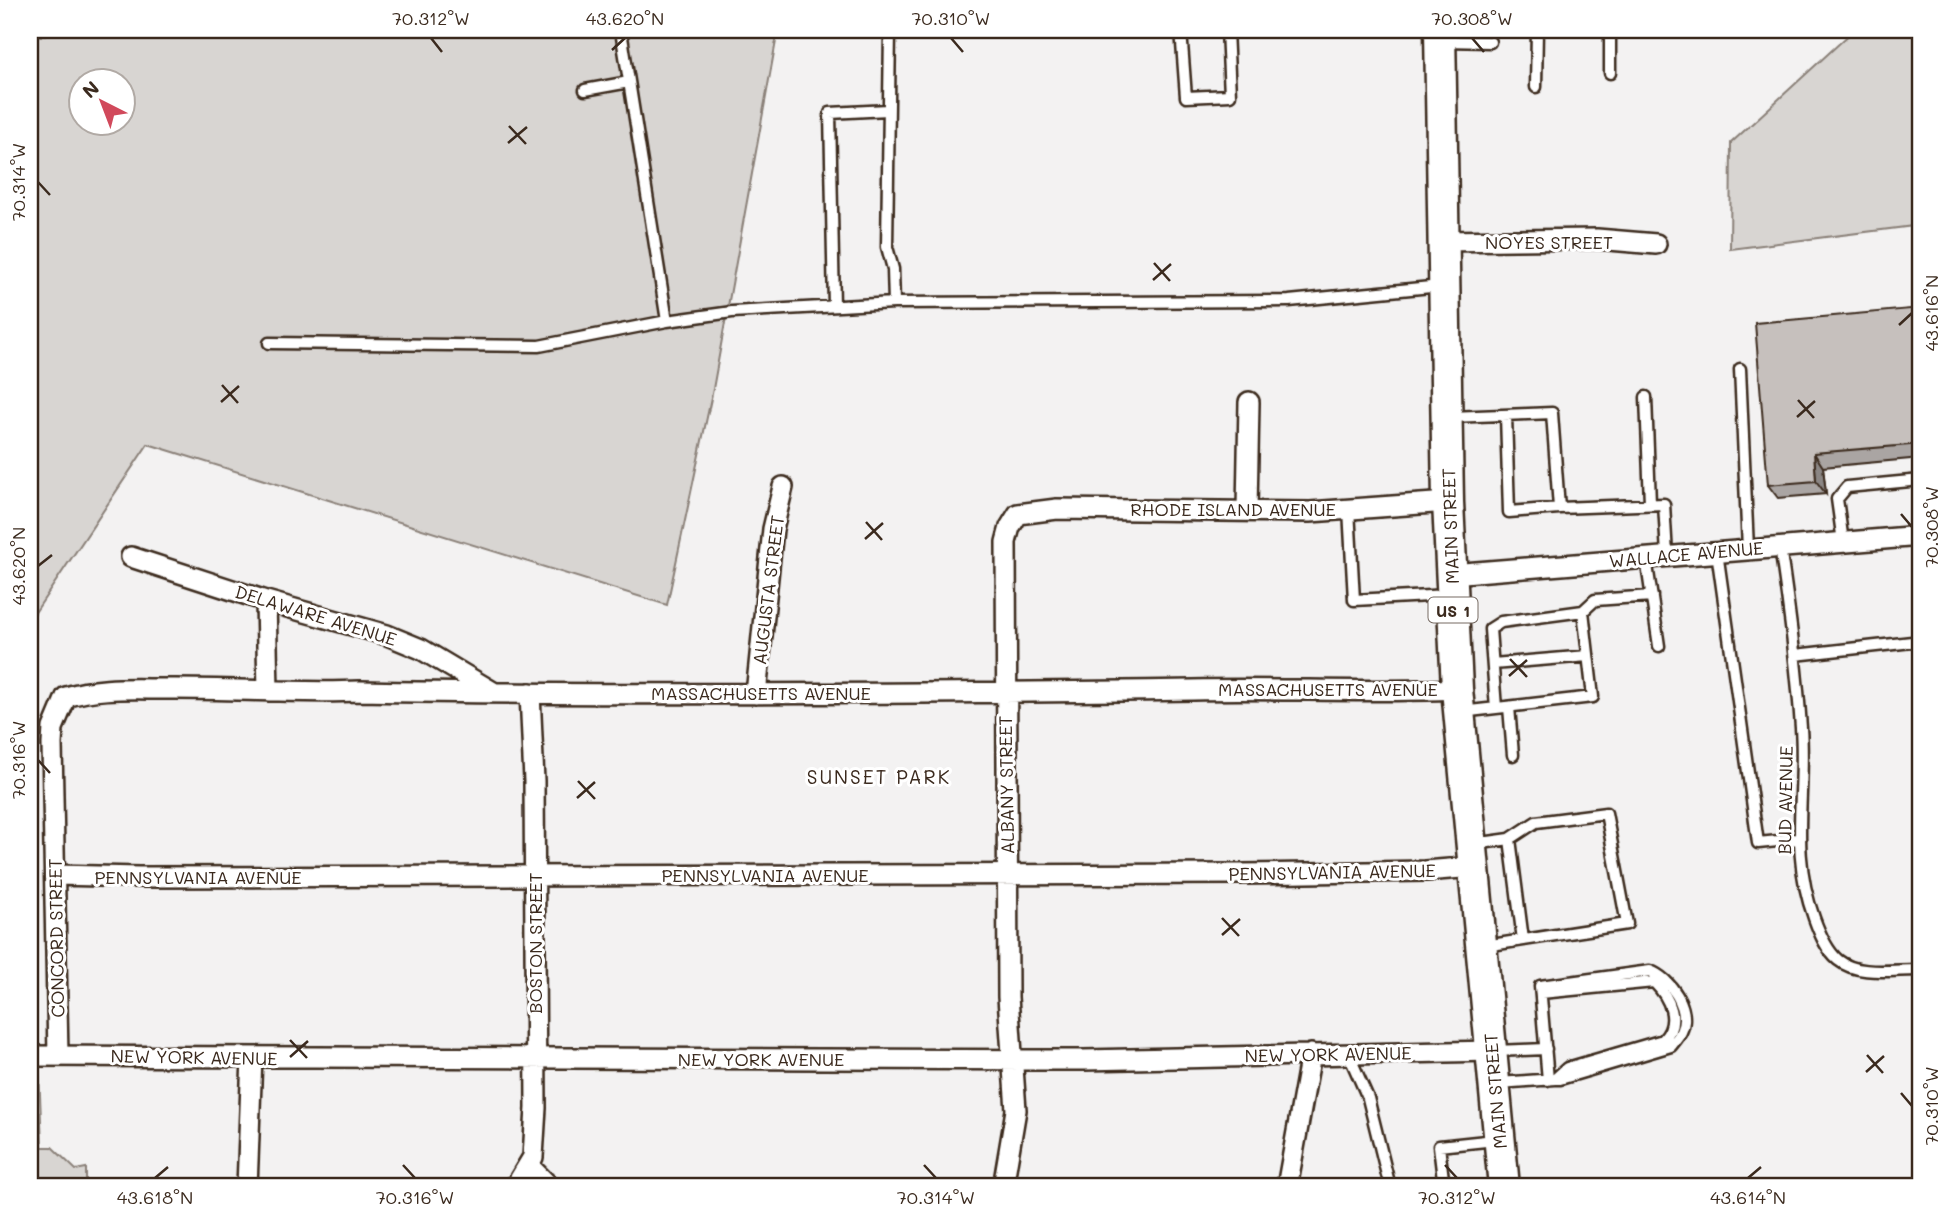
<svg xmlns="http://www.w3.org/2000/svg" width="1951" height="1217" font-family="Mali,sans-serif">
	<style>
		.green { fill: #d8d5d2; stroke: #8a8078; stroke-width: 2; fill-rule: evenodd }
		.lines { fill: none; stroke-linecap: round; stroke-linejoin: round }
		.lane-casing { stroke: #3b2a1e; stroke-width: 15 }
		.street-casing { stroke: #3b2a1e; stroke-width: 24 }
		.primary-casing { stroke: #3b2a1e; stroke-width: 35 }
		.lane { stroke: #fff; stroke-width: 10 }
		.street { stroke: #fff; stroke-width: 19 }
		.primary { stroke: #fff; stroke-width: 30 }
		.wall { fill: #aaa5a3; stroke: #3b2a1e; stroke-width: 2 }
		.shaded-wall { fill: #8b8684; stroke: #3b2a1e; stroke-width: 2 }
		.building { fill: #c6c0bd; stroke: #3b2a1e; stroke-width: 2 }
		.ticks { fill: none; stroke: #3b2a1e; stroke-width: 2.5 }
		.labels { text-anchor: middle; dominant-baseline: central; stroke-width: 6; stroke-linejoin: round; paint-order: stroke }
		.shield { fill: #fff; stroke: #766a62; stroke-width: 2 }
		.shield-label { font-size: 16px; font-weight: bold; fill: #3b2a1e }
		.street-label { font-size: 18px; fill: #3b2a1e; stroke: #fff }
		.neighbourhood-label { font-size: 19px; letter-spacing: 2px; fill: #3b2a1e; stroke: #fff }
		.neatline { fill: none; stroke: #3b2a1e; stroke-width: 2.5 }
		.ticks-label { font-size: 18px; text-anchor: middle; fill: #3b2a1e }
	</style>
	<rect width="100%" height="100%" fill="#f3f2f2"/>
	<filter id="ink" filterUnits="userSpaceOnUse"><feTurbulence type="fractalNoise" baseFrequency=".0143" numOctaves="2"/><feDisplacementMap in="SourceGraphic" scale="14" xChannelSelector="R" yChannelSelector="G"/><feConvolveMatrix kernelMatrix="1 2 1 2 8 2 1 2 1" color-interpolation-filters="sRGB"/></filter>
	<g filter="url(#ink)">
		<!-- green -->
		<path class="green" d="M62 30H778L713 389 667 605 148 444 30 620V39ZM80 80H122V122H80Z
			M1854 30H1921V225L1730 249 1731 143Z
			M30 1069H39L42 1147H52L76 1170 86 1168V1187H30Z"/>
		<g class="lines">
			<!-- lane casing -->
			<g class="lane-casing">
				<path id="lane" d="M890 30 887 247 893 269 894 303 1289 301 1441 286
					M948 30V32
					M1181 30 1186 97 1230 95 1227 30
					M622 37 667 321 732 312 894 303
					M1444 41 1490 42
					M1610 73V30
					M1536 87 1537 30
					M585 90 629 82
					M834 306 830 113 888 110
					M269 343 539 346 667 321
					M1740 369 1748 549
					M1646 397 1650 503
					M1506 415 1509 512 1559 508
					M1451 417 1552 413 1559 508 1664 504 1667 555
					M1349 509 1354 600 1448 595
					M1843 542 1837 499 1847 487 1921 480
					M1780 547C1789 607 1797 667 1801 728 1806 797 1789 849 1814 918 1819 932 1826 950 1838 960 1859 977 1896 969 1921 970
					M1717 552 1758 843 1798 839
					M1646 558 1659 646
					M1795 655 1921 641
					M1493 664 1588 656
					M1509 707 1513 755
					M1496 708 1490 629 1501 622 1583 611
					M1461 712 1593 697 1583 611 1595 600 1652 596
					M1510 839 1523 940
					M1474 844 1510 839 1536 822 1606 813 1627 924 1485 946
					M1541 993 1654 982C1670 998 1681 1022 1663 1040L1567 1068 1556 1078
					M1494 1051 1546 1049
					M1348 1053 1368 1098 1390 1187
					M1499 1083 1555 1079H1560L1671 1046C1674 1042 1679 1037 1681 1032 1692 1009 1670 978 1650 971L1540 986 1548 1080
					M1444 1187 1439 1146 1495 1140"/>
			</g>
			<!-- street casing -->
			<g class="street-casing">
				<path id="street" d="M1442 241 1597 239 1656 244
					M1247 510 1249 402
					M131 557 266 601 387 635 421 649 493 692
					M1451 574 1921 536
					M266 601 268 691
					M756 694 773 529 783 487
					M56 875 139 877 1243 874 1425 871 1474 867
					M30 1056 1084 1060 1492 1051
					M58 1056 52 744 53 728 66 697C97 687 130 689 162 689 228 688 294 694 360 691 638 696 915 694 1193 690 1281 688 1369 693 1457 689
					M530 1167 550 1187
					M247 1187 252 1057
					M515 1187 533 1157 536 1108 534 781 530 693
					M1003 1187 1016 1110 1008 997 1006 542 1010 527 1018 514 1057 509 1310 512 1448 502
					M1287 1187 1311 1054"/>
			</g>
			<!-- primary casing -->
			<g class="primary-casing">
				<path id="primary" d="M1440 30 1448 502 1457 689 1504 1187"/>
			</g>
			<!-- lane -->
			<use href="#lane" class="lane"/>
			<!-- street -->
			<use href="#street" class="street"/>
			<!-- primary -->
			<use href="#primary" class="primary"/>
		</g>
		<!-- wall -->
		<path class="wall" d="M1921 308V458L1823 467 1826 494 1778 498 1768 485Z"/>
		<!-- shaded-wall -->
		<path class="shaded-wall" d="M1814 453 1823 467 1826 494 1816 481Z"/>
		<!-- building -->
		<path class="building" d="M1921 308V444L1814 453 1816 481 1768 485 1755 323Z"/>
	</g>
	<!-- ticks -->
	<path class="ticks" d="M431 38 442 52M951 38 963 52M1472 38 1484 52M612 50 625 38M509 126 526 144M508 143 527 127M38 182 50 195M1154 263 1170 281M1153 280 1171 264M1899 325 1912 313M222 385 238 403M1798 400 1814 418M221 402 239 386M1797 417 1815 401M1901 514 1912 527M866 522 882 540M865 539 883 523M38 566 52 555M1510 659 1527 677M1509 676 1527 660M38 760 50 773M578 781 595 799M577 798 595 782M1222 918 1239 936M1222 935 1240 919M290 1040 307 1058M1867 1055 1883 1073M290 1057 308 1041M1866 1072 1884 1056M1901 1093 1912 1106M403 1165 415 1178M924 1165 936 1178M1445 1165 1457 1178M155 1178 168 1167M1748 1178 1761 1167"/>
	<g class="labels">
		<!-- shield labels -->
		<rect class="shield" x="1428.5" y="597.5" width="49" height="25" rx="5"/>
		<g class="shield-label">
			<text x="1453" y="610">US 1</text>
		</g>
		<!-- street labels -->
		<g class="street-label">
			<text x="1549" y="242">NOYES STREET</text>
			<text x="1233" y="509">RHODE ISLAND AVENUE</text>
			<text transform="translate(1450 526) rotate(-92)">MAIN STREET</text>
			<text transform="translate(1686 554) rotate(-5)">WALLACE AVENUE</text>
			<text transform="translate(768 590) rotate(-83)">AUGUSTA STREET</text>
			<text transform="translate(316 615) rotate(17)">DELAWARE AVENUE</text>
			<text x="1328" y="689">MASSACHUSETTS AVENUE</text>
			<text x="761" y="693">MASSACHUSETTS AVENUE</text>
			<text transform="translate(1006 785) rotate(-91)">ALBANY STREET</text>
			<text transform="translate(1785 800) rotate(-89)">BUD AVENUE</text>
			<text transform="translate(1332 872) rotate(-1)">PENNSYLVANIA AVENUE</text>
			<text x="765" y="875">PENNSYLVANIA AVENUE</text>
			<text x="198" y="877">PENNSYLVANIA AVENUE</text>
			<text transform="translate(56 938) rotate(-91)">CONCORD STREET</text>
			<text transform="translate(535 943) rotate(-90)">BOSTON STREET</text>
			<text transform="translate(1328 1054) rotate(-1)">NEW YORK AVENUE</text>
			<text transform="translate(194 1057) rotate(1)">NEW YORK AVENUE</text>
			<text x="761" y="1059">NEW YORK AVENUE</text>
			<text transform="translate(1495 1091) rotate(-95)">MAIN STREET</text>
		</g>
		<!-- neighbourhood labels -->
		<g class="neighbourhood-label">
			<text x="879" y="776">SUNSET PARK</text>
		</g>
	</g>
	<!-- margin -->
	<rect width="1951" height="1217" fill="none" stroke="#fff" stroke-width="77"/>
	<!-- north arrow -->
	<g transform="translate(102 102) rotate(318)"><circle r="33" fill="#ffffff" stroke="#b1aaa5" stroke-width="2"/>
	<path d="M0-5L12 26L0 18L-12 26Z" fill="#d1495b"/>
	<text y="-10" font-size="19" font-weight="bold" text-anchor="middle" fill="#3b2a1e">N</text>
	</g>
	<rect x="38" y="38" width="1874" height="1140" class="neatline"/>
	<g class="ticks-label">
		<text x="431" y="25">70.312°W</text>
		<text x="625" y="25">43.620°N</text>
		<text x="951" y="25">70.310°W</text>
		<text x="1472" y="25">70.308°W</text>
		<text transform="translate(19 182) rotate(-90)" y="6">70.314°W</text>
		<text transform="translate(1932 313) rotate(-90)" y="6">43.616°N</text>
		<text transform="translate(1932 527) rotate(-90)" y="6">70.308°W</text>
		<text transform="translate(19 566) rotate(-90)" y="6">43.620°N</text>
		<text transform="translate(19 760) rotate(-90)" y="6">70.316°W</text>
		<text transform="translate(1932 1106) rotate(-90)" y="6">70.310°W</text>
		<text x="155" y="1204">43.618°N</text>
		<text x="415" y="1204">70.316°W</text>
		<text x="936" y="1204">70.314°W</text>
		<text x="1457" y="1204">70.312°W</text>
		<text x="1748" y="1204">43.614°N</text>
	</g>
</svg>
